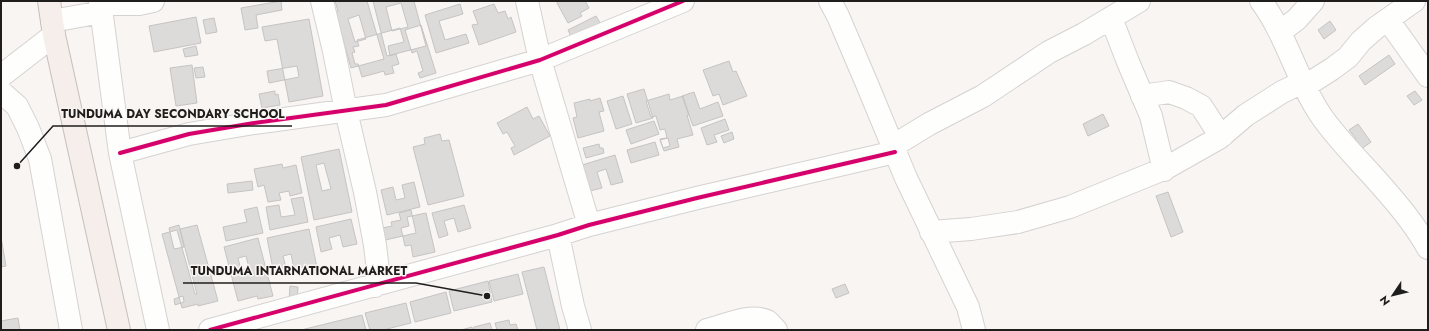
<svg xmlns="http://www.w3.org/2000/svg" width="1429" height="331" font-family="Jost,sans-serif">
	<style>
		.building { fill: #dddbda; stroke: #c6c4c3; fill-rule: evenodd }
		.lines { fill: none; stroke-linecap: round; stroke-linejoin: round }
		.minor-casing { stroke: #d5d2d1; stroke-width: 24 }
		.highway-casing { stroke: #c6bfba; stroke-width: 24 }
		.minor { stroke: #fefefd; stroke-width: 22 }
		.highway { stroke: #f5eeea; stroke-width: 22 }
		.cycleway-casing { stroke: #f9f5f2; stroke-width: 6 }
		.cycleway { stroke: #d6006c; stroke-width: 4 }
		.leader { fill: none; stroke: #201e1d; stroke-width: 1.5 }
		.callout-dot { fill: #201e1d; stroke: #f9f5f2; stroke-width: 1.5 }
		.callout-label { font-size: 12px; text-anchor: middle; font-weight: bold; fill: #201e1d; stroke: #f9f5f2; stroke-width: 3; stroke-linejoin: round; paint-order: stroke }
	</style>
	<rect width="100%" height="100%" fill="#f8f5f3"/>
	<!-- building -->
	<path class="building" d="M281 1 282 10 256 15 258 28 245 30 241 8Z
		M335 1H367L384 59 351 68 335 12 338 11ZM359 15 366 39 355 42 348 19Z
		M373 1H414L426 46 387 56ZM401 3 408 27 392 31 386 7Z
		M558 1H585L589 8 580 13 582 16 568 23 557 3Z
		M460 4 463 14 439 21 445 40 466 34 469 43 436 53 425 15Z
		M494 4 498 13 505 11 508 19 511 17 516 32 479 45 472 25 478 24 473 11Z
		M596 16 602 26 573 41 568 30Z
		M196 17 201 43 154 52 149 26Z
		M214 18 217 32 206 34 203 20Z
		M309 19 323 96 289 102 277 39 265 41 262 27Z
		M1330 21 1336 30 1324 39 1318 30Z
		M421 25 436 73 420 78 418 73 423 71 417 51 412 53 405 30Z
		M400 28 404 42 388 46 390 56 396 54 399 64 392 66 394 73 385 75 384 71 362 77 358 64H355L352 53 355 52 353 47 359 46 357 40Z
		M196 46 198 55 185 57 183 49Z
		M1389 55 1395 64 1365 85 1359 76Z
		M729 61 733 72 736 71 747 96 723 105 719 94 713 96 703 70Z
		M192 65 197 103 176 106 170 68Z
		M297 66 299 77 269 83 267 71Z
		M203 67 205 77 196 78 194 68Z
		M644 89 653 118 636 123 627 94Z
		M275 91V95L278 94 280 105 262 108 259 94Z
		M1415 91 1422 100 1414 105 1407 96Z
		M694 92 700 109 718 102 723 116 693 126 682 96Z
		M669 94 670 100 683 96 689 115H687L693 135 677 139 679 147 664 151 660 139 667 138 665 129 660 130 656 116 651 117 646 101Z
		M623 96 632 124 616 129 607 101Z
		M600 98 604 111 599 112 604 131 578 138 573 118 577 117 574 103 590 99V101Z
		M527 107 533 119 539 116 550 136 514 155 511 148 515 146 507 132 503 134 497 123Z
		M1103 114 1109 126 1088 136 1083 124Z
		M725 119 729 130 714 135 717 142 707 145 701 128Z
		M654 121 659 134 631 144 626 130Z
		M1358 124 1371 142 1360 150 1353 141 1356 139 1349 130Z
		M732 132 734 139 724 143 721 136Z
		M440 134 442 141 449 140 464 196 428 205 413 147 425 144 424 138Z
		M668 138 670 146 663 148 660 140Z
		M655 142 659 155 631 163 627 150Z
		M599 144 600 148H603L604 153 586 158 583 148Z
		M339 149 352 212 314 220 301 157ZM324 163 331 189 322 191 316 165Z
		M615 155 623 182 611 185 606 169 597 172 602 188 590 191 582 165Z
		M282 164 283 168 296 165 302 193 290 196 289 191 279 193 281 200 268 202 264 185 258 187 254 169Z
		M252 181 253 190 228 193 227 184Z
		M414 182 420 207 387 215 381 190 393 187 396 200 405 198 402 185Z
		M1168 192 1183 232 1171 237 1156 196Z
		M303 197 308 222 270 230 266 207 279 205 281 217 295 215 291 199Z
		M464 205 471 228 458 232 454 218 444 221 448 235 439 238 432 213Z
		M257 207 263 233 226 241 223 227 247 222 244 210Z
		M411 210 416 233 381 241 378 229 392 226 391 222 401 220 399 213Z
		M426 213 435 252 413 257 411 245 405 246 401 228 409 226 407 217Z
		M351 219 357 244 343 247 340 235 329 238 332 249 321 252 316 227Z
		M179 225 184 247 174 249 169 228Z
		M197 225 218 301 198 306V304L182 308 162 234 177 230 195 294H197L180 229Z
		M309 229 318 272 307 274 306 266 294 269 291 254 283 256 287 272 274 274 267 238Z
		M1 237 6 266 1 267Z
		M258 238 273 296 258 299 257 296 238 301 224 247ZM246 256 249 268 241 270 238 258Z
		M544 267 560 330H537L522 272Z
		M518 274 523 294 494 301 489 281Z
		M488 281 492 302 454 311 449 291Z
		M845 284 849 293 836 298 832 289Z
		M290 286 298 287 297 301H289Z
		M446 292 451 313 415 322 410 302Z
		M183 296 184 302 175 305 174 299Z
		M406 303 411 323 383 330H370L365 313Z
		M362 315 366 330H301Z
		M18 318 20 330H1V321Z
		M509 320 510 325 516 324 518 330H497L495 323Z
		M490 323 492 330H474V327Z
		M472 327 473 330H461Z"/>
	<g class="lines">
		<!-- minor casing -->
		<g class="minor-casing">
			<path id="minor" d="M100 1 120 153 158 330
				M322 1 334 51 346 111 365 192 375 245 378 271 375 286
				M527 1 540 60 589 225
				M830 1 838 16 867 84 906 178 968 307 974 330
				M1261 1C1287 36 1297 81 1322 117 1341 144 1365 166 1386 191 1401 208 1417 228 1428 248
				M101 4H139L153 1
				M1111 18 1128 62 1151 116 1164 170
				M1388 20 1428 76
				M52 21 102 12
				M1280 32 1297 19 1313 1
				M1 76 54 35
				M1305 86 1332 69 1348 57 1361 41 1377 27 1414 1
				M1 92 17 106 28 128 40 159 71 330
				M1142 96 1169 92 1186 98 1201 106 1214 126 1223 135
				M893 146 929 124 983 96 1049 52 1084 34 1139 1
				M120 153 189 134 254 123 386 105 540 60 683 1
				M931 232 971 229 1018 222 1070 207 1166 168 1219 138 1246 115 1282 92 1303 82
				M558 235 573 306 580 330
				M210 330 558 235 589 225 697 198 895 152
				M707 330C724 326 749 313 767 321 770 323 773 327 776 330"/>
		</g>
		<!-- highway casing -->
		<g class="highway-casing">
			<path id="highway" d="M49 1 54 35 119 330"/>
		</g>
		<!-- minor -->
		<use href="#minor" class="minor"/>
		<!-- highway -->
		<use href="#highway" class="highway"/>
		<!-- cycleway casing -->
		<g class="cycleway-casing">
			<path id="cycleway" d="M120 153 189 134 254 123 386 105 540 60 683 1
				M210 330 558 235 589 225 697 198 895 152"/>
		</g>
		<!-- cycleway -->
		<use href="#cycleway" class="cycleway"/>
	</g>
	<!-- callouts -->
	<path class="leader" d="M17 166L53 126H292M487 296L416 283H183"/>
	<g class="callout-dot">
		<circle cx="17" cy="166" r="4"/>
		<circle cx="487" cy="296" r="4"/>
	</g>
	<g class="callout-label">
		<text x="173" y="118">TUNDUMA DAY SECONDARY SCHOOL</text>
		<text x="299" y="275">TUNDUMA INTARNATIONAL MARKET</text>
	</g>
	<!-- border -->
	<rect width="1429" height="331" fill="none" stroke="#201e1d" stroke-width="4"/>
	<!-- north arrow -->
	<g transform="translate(1393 295) rotate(235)" stroke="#f9f5f2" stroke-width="3" paint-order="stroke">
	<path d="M0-3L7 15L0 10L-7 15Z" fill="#201e1d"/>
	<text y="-6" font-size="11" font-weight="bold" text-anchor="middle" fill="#201e1d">N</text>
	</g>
</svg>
